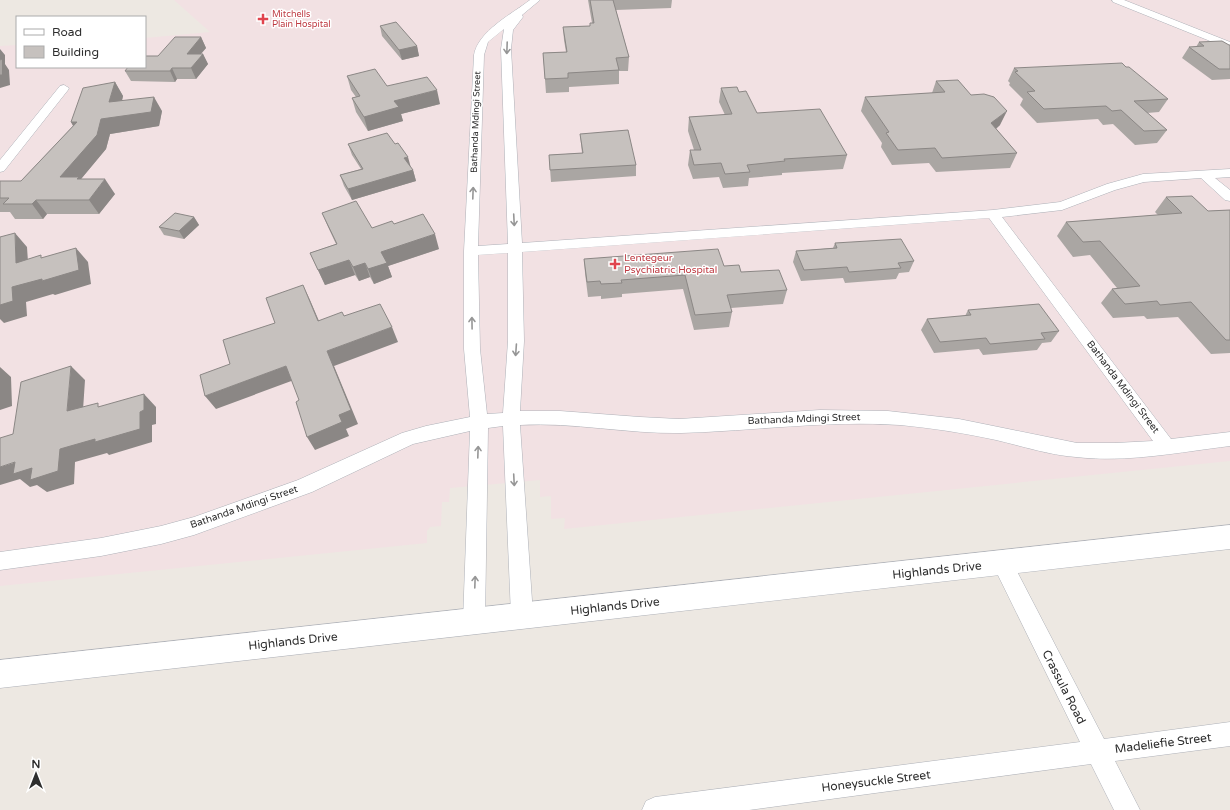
<svg xmlns="http://www.w3.org/2000/svg" width="1230" height="810" font-family="'Varela Round',sans-serif">
	<style>
		.medical { fill: #f2e1e3 }
		.lines { fill: none; stroke-linecap: round; stroke-linejoin: round }
		.street-casing { stroke: #aeb1b8; stroke-width: 1 }
		.secondary-casing { stroke: #aeb1b8; stroke-width: 1 }
		.street { fill: #fff; fill-rule: evenodd }
		.secondary { fill: #fff; fill-rule: evenodd }
		.wall { fill: #aaa6a3 }
		.shaded-wall { fill: #8b8785 }
		.building { fill: #c6c1be; stroke: #8b8785 }
		.oneway { stroke: #969696 }
		.health-dot { fill: #e0444e; stroke: #fff; stroke-width: 1.5 }
		.labels { text-anchor: middle; dominant-baseline: central; stroke-width: 3; stroke-linejoin: round; paint-order: stroke }
		.far-health-label { font-size: 9px; fill: #be3a42; stroke: #fff; text-anchor: start }
		.far-street-label { font-size: 9px; fill: #2e2e2e; stroke: #fff }
		.health-label { font-size: 10px; fill: #be3a42; stroke: #fff; text-anchor: start }
		.street-label { font-size: 10px; fill: #2e2e2e; stroke: #fff }
		.near-street-label { font-size: 12px; fill: #2e2e2e; stroke: #fff }
	</style>
	<rect width="100%" height="100%" fill="#ede8e2"/>
	<!-- medical -->
	<path class="medical" d="M174 0H1230V461L564 529 565 518 551 519V496L540 497V480L450 488 449 502H442L441 526 430 527 427 531V543L0 586V46L17 45V67H145V38L210 32Z"/>
	<g class="lines">
		<!-- street casing -->
		<g class="street-casing">
			<path id="street" d="M530 0H540L522 15 523 17 513 30 511 49 522 243 993 210 1060 202 1107 184 1143 174 1230 169V177L1215 178 1230 190V201L1225 200 1201 178 1144 182 1115 190 1062 210 1002 217 1171 439 1230 432V446C1180 452 1127 463 1076 457 1049 455 1022 446 996 440 964 433 932 428 900 425 827 420 754 431 681 433 627 434 574 422 520 425L533 615 529 622 522 625 515 622 511 615 503 426 488 428 485 621 482 628 474 631 466 628 463 621 470 431 413 444 312 492 194 535 161 544 101 556 0 570V552L101 538 161 526 194 517 298 480 402 433 426 426 470 417 464 349V251L474 55C478 31 512 14 530 0ZM504 29 501 49 508 244 478 246 484 55 488 42ZM989 218 1153 441 1115 443H1077L959 419 888 411 820 410 679 419 640 417 560 411H520L524 341 522 252ZM508 253V341L503 413 487 414 480 349 478 255Z
				M1112 0H1124L1230 42V49L1113 2Z
				M64 85 69 88 68 90 4 171 0 172V160L60 86Z
				M1002 554 1009 556 1104 739 1230 722V746L1115 761 1140 810H1114L1091 764 749 810H642L646 801 655 797 1080 742 992 563 995 556Z"/>
		</g>
		<!-- secondary casing -->
		<g class="secondary-casing">
			<path id="secondary" d="M1230 525V549L0 688V660Z"/>
		</g>
		<!-- street -->
		<use href="#street" class="street"/>
		<!-- secondary -->
		<use href="#secondary" class="secondary"/>
	</g>
	<!-- wall -->
	<path class="wall" d="M588 0H672L671 8 616 10 629 57 628 71H619V84L569 87V92L546 93 543 53 566 52 564 40 563 27 590 26V23H592Z
		M380 26 417 46 419 56 402 60 382 36Z
		M201 37 206 48 201 54H203L208 64 196 79H177L175 82 131 81 125 71Z
		M1199 42 1230 45V79L1212 80 1182 58 1189 47H1196Z
		M1014 68 1168 99 1159 112 1147 113 1167 130 1157 143 1135 145 1113 124 1103 125 1098 119 1037 123 1020 105 1023 99 1009 85 1010 83 1008 81Z
		M347 76 387 86 440 104 401 114 403 121 368 131 356 112 352 98 356 97 351 90Z
		M936 81 971 95 1000 125 996 129 1017 153 1010 168 936 172 929 163 892 165 881 147 882 143 861 111 865 97 932 93Z
		M115 82 123 96 122 101 162 111 159 126 110 134 106 149 81 179 115 194 99 214H47L43 219H15L10 212H0V181H21L73 126 71 122Z
		M721 88 739 92 757 113 847 155 843 169 782 173V175L749 178 748 186 723 188 719 177 693 179 688 165 690 150H694L688 131 689 117 725 115 719 102Z
		M580 134 636 165V176L551 182 549 155 582 153Z
		M348 144 411 168 413 170 416 181 352 200 344 186 340 175 361 169 352 155Z
		M1166 197 1208 211 1230 210V353L1211 354 1178 317 1147 319 1144 316 1113 318 1101 303 1112 289 1117 288 1090 255 1073 257 1057 236 1066 222 1158 215 1155 212Z
		M322 213 372 228 394 224 439 249 388 266 392 277 374 284 370 277 359 281 355 275 325 285 310 253 336 244 328 227Z
		M194 217 199 225 184 239 164 235 159 227Z
		M835 243 914 261 909 272 899 273 896 279 845 283 843 278 801 281 793 262 796 251 833 248Z
		M584 259 724 266 787 290 783 304 731 308 732 312 729 327 694 330 683 289 622 294V297L601 299V296L588 297 585 273Z
		M968 310 1059 331 1051 342 1042 343 1037 350 983 355 979 349 934 353 921 330 927 319 965 316Z"/>
	<!-- shaded-wall -->
	<path class="shaded-wall" d="M201 37 206 48 192 64 187 54Z
		M417 46 419 56 402 60 399 50Z
		M0 49 5 55V64L9 70 10 85 0 88Z
		M203 54 208 64 196 79 191 68Z
		M172 68 177 79 175 82 170 71Z
		M115 82 123 96 118 116 109 102Z
		M437 90 440 104 401 114 403 121 368 131 364 117 394 101Z
		M154 97 162 111 159 126 110 134 106 149 81 179 90 191 60 177 101 119Z
		M1007 111 1000 125 985 138 991 123Z
		M71 122H77L80 137Z
		M408 157 411 168 404 158Z
		M413 170 416 181 352 200 348 189Z
		M105 179 115 194 99 214 89 200Z
		M36 200 47 214 43 219 32 204Z
		M194 217 199 225 184 239 179 231Z
		M15 233 27 247 29 277 16 263Z
		M435 234 439 249 388 266 392 277 374 284 368 269 381 252Z
		M76 248 88 262 91 284 55 295 53 294 26 302 27 316 4 323 0 319V305L12 287Z
		M349 260 355 275 325 285 318 270Z
		M365 263 370 277 359 281 353 267Z
		M303 285 310 300 325 335 318 321Z
		M392 327 398 342 334 366 358 424 346 429 349 436 315 450 307 437 339 415 327 351Z
		M71 366 85 380 82 425 67 411Z
		M286 366 294 380 216 409 205 396Z
		M0 367 11 377 12 406 0 410Z
		M144 394 156 407V424L152 425V442L109 455 107 453 75 462 74 484 47 492 37 485 30 487 20 479 0 485V467L60 449 140 412Z"/>
	<!-- building -->
	<path class="building" d="M590 0H613L629 57 616 58 619 70 568 73V78L545 79 543 53 567 52 563 27 590 26V23H594Z
		M396 22 417 46 399 50 380 26Z
		M175 37H201L187 54H203L191 68H172L170 71H125L128 67H145V56H158Z
		M1222 41 1229 45H1230V69H1219L1189 47 1204 46 1199 42Z
		M2 59V75H0V60Z
		M1122 63 1126 67H1129L1168 99 1134 101 1167 130 1144 131 1121 110 1112 111 1106 106 1044 109 1027 92 1035 91 1015 72 1018 71 1014 68Z
		M375 69 387 86 427 77 437 90 394 101 399 107 364 117 352 98 360 96 347 76Z
		M958 80 971 95 984 94 994 97 1007 111 991 123 1017 153 942 158 935 148 898 150 886 133 889 132 865 97 945 92 936 81Z
		M115 82 109 102 154 97 151 112 101 119 97 135 60 177H79L77 179H105L89 200H36L32 204H3L9 198H0V181H21L77 122H71L83 88Z
		M737 87 739 92 746 91 757 113 820 109 847 155 784 159 785 161 747 165 750 172 725 174 721 163 694 165 690 150H701L689 117 732 114 721 88Z
		M628 130 636 165 550 170 549 155 583 153 580 134Z
		M387 133 395 144 398 143 408 157 404 158 413 170 348 189 340 175 363 169 348 144Z
		M1192 196 1208 211 1230 210V340H1226L1191 302 1160 305 1157 301 1125 304 1112 289 1140 286 1100 241 1083 242 1066 222 1182 213 1166 197Z
		M356 201 372 228 392 221 394 224 423 214 435 234 381 252 387 263 368 269 365 263 353 267 349 260 318 270 310 253 337 244 322 213Z
		M175 213 194 217 179 231 159 227Z
		M15 233 16 263 41 255V258L76 248 79 270 42 281V279L12 287 13 301 0 305V237Z
		M901 239 914 261 898 263 901 268 849 272 847 267 804 270 796 251 837 248 835 243Z
		M718 249 724 266 739 265 741 272 779 270 787 290 727 295 732 312 695 315 685 275 621 280 622 283 601 284 600 281 587 282 584 259Z
		M303 285 318 321 342 312 344 316 380 304 392 327 327 351 351 410 339 415 342 422 307 437 296 402 299 400 286 366 205 396 200 375 230 364 223 340 275 323 266 298Z
		M1039 304 1059 331 1041 333 1045 339 990 344 986 338 940 342 927 319 971 315 968 310Z
		M71 366 67 411 98 403V407L144 394V410L140 412V429L95 442V439L60 449 58 471 30 480 32 468 13 474 15 462 0 467V438L13 434 21 382Z"/>
	<!-- one-way arrows -->
	<defs><path id="oneway-shaft" d="M-6 0H5M1.5-3L5.5 0L1.5 3" fill="none" stroke-width="1.6" stroke-linecap="round" stroke-linejoin="round"/></defs>
	<g class="oneway">
		<use href="#oneway-shaft" transform="translate(507 48) rotate(92)"/>
		<use href="#oneway-shaft" transform="translate(473 193) rotate(-88)"/>
		<use href="#oneway-shaft" transform="translate(514 220) rotate(87)"/>
		<use href="#oneway-shaft" transform="translate(472 323) rotate(-91)"/>
		<use href="#oneway-shaft" transform="translate(516 350) rotate(94)"/>
		<use href="#oneway-shaft" transform="translate(478 452) rotate(-88)"/>
		<use href="#oneway-shaft" transform="translate(514 480) rotate(87)"/>
		<use href="#oneway-shaft" transform="translate(475 582) rotate(-88)"/>
	</g>
	<!-- markers -->
	<g class="health-dot">
		<path d="M261 13h4v4h4v4h-4v4h-4v-4h-4v-4h4z"/>
		<path d="M613 258h4v4h4v4h-4v4h-4v-4h-4v-4h4z"/>
	</g>
	<g class="labels">
		<!-- far-health labels -->
		<g class="far-health-label">
			<text x="272" y="14">Mitchells<tspan x="272" dy="10">Plain Hospital</tspan></text>
		</g>
		<!-- far-street labels -->
		<g class="far-street-label">
			<text transform="translate(476 122) rotate(-88)">Bathanda Mdingi Street</text>
		</g>
		<!-- health labels -->
		<g class="health-label">
			<text x="624" y="258">Lentegeur<tspan x="624" dy="12">Psychiatric Hospital</tspan></text>
		</g>
		<!-- street labels -->
		<g class="street-label">
			<text transform="translate(1123 387) rotate(53)">Bathanda Mdingi Street</text>
			<text transform="translate(804 419) rotate(-2)">Bathanda Mdingi Street</text>
			<text transform="translate(244 507) rotate(-19)">Bathanda Mdingi Street</text>
		</g>
		<!-- near-street labels -->
		<g class="near-street-label">
			<text transform="translate(937 570) rotate(-6)">Highlands Drive</text>
			<text transform="translate(615 606) rotate(-6)">Highlands Drive</text>
			<text transform="translate(293 641) rotate(-6)">Highlands Drive</text>
			<text transform="translate(1064 687) rotate(63)">Crassula Road</text>
			<text transform="translate(1163 743) rotate(-7)">Madeliefie Street</text>
			<text transform="translate(876 781) rotate(-7)">Honeysuckle Street</text>
		</g>
	</g>
	<!-- legend -->
	<rect x="16" y="16" width="130" height="52" fill="#ffffff" stroke="#ababab"/>
	<rect x="24" y="29" width="20" height="6" fill="#ffffff" stroke="#ababab"/>
	<text x="52" y="36" font-size="12" fill="#2e2e2e">Road</text>
	<rect x="24" y="46" width="20" height="12" fill="#c6c1be" stroke="#ababab"/>
	<text x="52" y="56" font-size="12" fill="#2e2e2e">Building</text>
	<!-- north arrow -->
	<g transform="translate(36 774)" stroke="#ffffff" stroke-width="3" paint-order="stroke">
	<path d="M0-3L7 15L0 10L-7 15Z" fill="#2e2e2e"/>
	<text y="-6" font-size="11" font-weight="bold" text-anchor="middle" fill="#2e2e2e">N</text>
	</g>
</svg>
